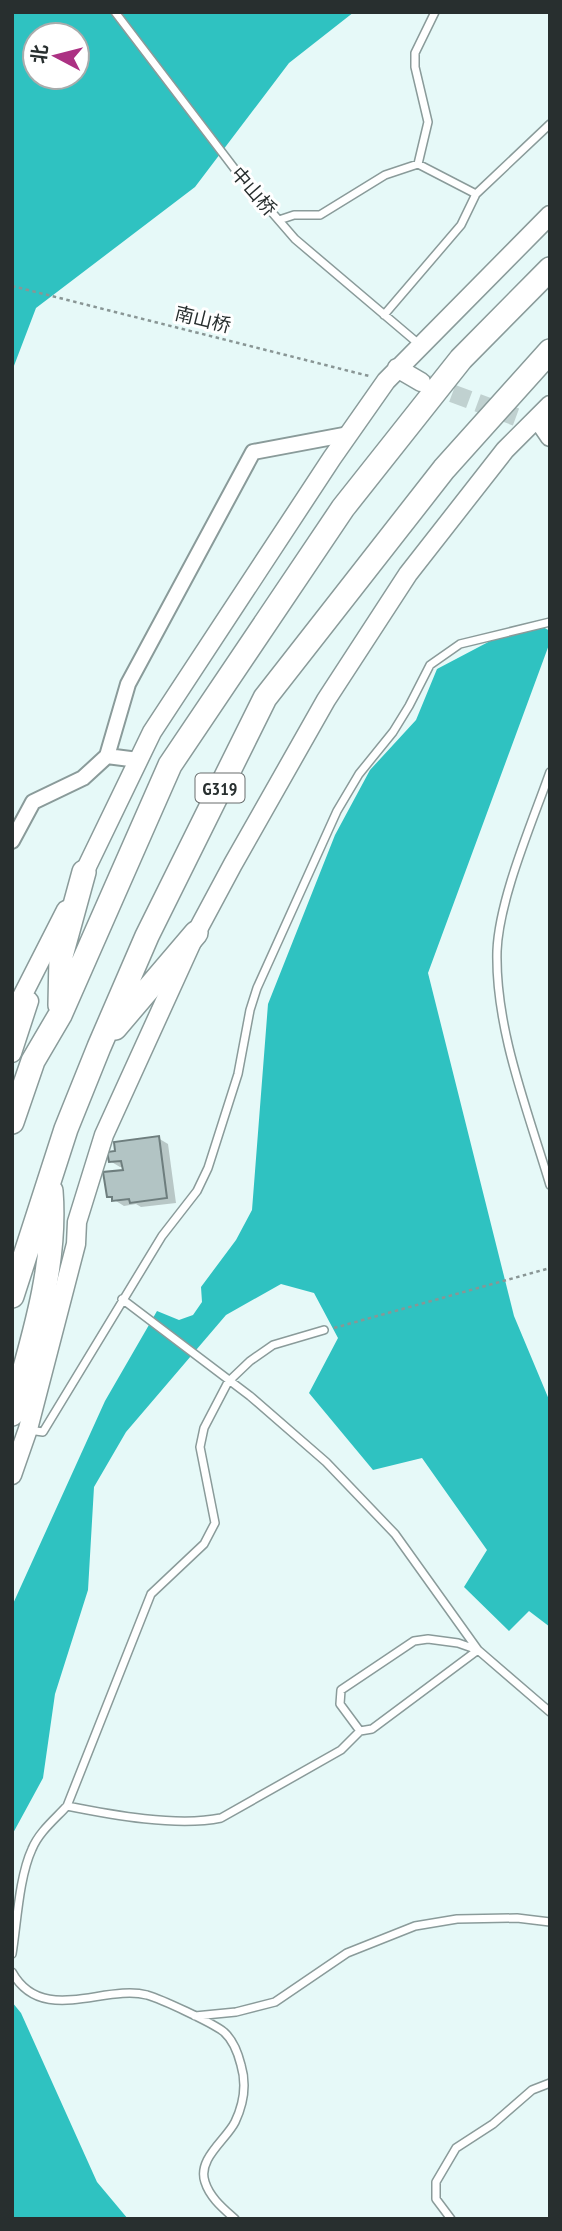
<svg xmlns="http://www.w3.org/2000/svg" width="562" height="2231" font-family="'PT Sans Narrow','Noto Sans SC',sans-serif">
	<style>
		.water { fill: #2fc2c1; fill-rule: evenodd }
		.shadow { fill: #0003 }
		.building { fill: #b2c4c4; stroke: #6e7e7e; stroke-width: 2 }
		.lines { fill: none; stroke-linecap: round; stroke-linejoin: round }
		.tertiary-tunnel { stroke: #c0d1d0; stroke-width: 18; stroke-dasharray: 18 9; stroke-linecap: butt }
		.service-casing { stroke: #8a9b9a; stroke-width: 10 }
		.minor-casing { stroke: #8a9b9a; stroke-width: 18 }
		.tertiary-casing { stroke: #8a9b9a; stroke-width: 21 }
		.trunk-casing { stroke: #8a9b9a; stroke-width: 26 }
		.path { stroke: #899695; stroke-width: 2.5; stroke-dasharray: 3.5 3.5; stroke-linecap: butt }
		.service { stroke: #fff; stroke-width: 7 }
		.minor { stroke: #fff; stroke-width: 14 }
		.tertiary { stroke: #fff; stroke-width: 18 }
		.trunk { stroke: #fff; stroke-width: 23 }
		.labels { text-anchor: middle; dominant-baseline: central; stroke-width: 6; stroke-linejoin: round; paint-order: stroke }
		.shield { fill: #fff; stroke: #686d6d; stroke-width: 2 }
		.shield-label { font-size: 18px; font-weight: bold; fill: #282f2f }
		.street-label { font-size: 19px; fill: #282f2f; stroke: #fff }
	</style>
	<rect width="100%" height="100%" fill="#e6f9f8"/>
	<!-- water -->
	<path class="water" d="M12 12H354L289 63 195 187 36 308 12 371ZM35 35H77V77H35Z
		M543 627 550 631V642L428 973 514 1316 550 1402V1627L529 1611 509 1631 464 1587 487 1550 422 1458 373 1470 309 1393 338 1338 314 1293 281 1284 226 1315 126 1432 94 1487 88 1590 55 1694 43 1778 12 1835V1606L105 1401 157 1311 179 1320 193 1315 202 1302 201 1287 236 1240 252 1210 268 1004 335 835 370 770 416 720 437 669 494 639Z
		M12 2002 21 2013 97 2182 128 2219H12Z"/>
	<!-- shadow -->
	<path class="shadow" d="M158 1138 168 1144 176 1203 141 1207 136 1204 124 1206 108 1196 125 1171 124 1167H120L110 1161Z"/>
	<!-- building -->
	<path class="building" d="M159 1136 167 1198 130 1203 129 1199 112 1201V1197H107L103 1172 123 1170 121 1161 109 1162 107 1152 115 1151 114 1142Z"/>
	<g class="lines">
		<!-- tertiary-tunnel -->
		<path class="tertiary-tunnel" d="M427 384 516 417"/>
		<!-- service casing -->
		<g class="service-casing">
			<path id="service" d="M115 12 237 172 295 239 420 345
				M418 164 428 122 415 67V53L435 12
				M279 220 294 215H320L385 175 418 164 476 194
				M384 315 461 225 476 194 550 124
				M550 772C532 823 499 899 497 951 495 1029 528 1111 550 1185
				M122 1299 250 1396 326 1462 395 1534 478 1650 550 1712
				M29 1430 43 1432 162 1236 197 1191 208 1168 238 1074 250 1010 257 988 337 811 359 774 393 732 409 706 430 665 460 644 550 622
				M428 1639 458 1643 478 1650 372 1729 360 1731 340 1704 341 1690 414 1641Z
				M67 1806C112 1815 177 1827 221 1818L341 1750 360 1731
				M12 1954C17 1923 19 1877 32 1849 39 1832 54 1820 67 1806L151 1594 204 1544 215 1523 200 1447 204 1428 228 1382 250 1361 273 1345 324 1330
				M12 1972C42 2026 104 1984 147 1995 161 1999 213 2023 224 2032 234 2041 238 2053 241 2065 247 2085 244 2103 235 2122 226 2140 197 2159 205 2182 210 2198 224 2209 235 2219
				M195 2016 236 2012 275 2002 347 1953 415 1926 457 1919 517 1918 550 1922
				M451 2219 436 2199V2182L456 2148 493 2124 532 2090 550 2083"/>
		</g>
		<!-- minor casing -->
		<g class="minor-casing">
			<path id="minor" d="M107 756 138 760
				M12 841 33 802 83 778 107 756 128 684 253 452 349 434"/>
		</g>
		<!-- tertiary casing -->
		<g class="tertiary-casing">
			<path id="tertiary" d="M397 368 421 382
				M537 418 550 437
				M80 881 152 732 332 458 386 381 550 215
				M12 1016 66 910
				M12 1053 29 1001
				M12 1475 28 1429 76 1244 77 1222 104 1135 196 933 233 864 326 700 408 574 505 450 550 405"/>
		</g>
		<!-- trunk casing -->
		<g class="trunk-casing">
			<path id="trunk" d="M60 1005 61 956 84 872
				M115 1028 196 933
				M12 1122 33 1061 60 1015 170 765 343 508 461 359 550 269
				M12 1296 66 1129 99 1047 147 936 265 698 444 469 550 351
				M12 1414C32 1342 57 1266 51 1191"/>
		</g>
		<!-- path -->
		<path class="path" d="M12 286 369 376
			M334 1328 550 1268"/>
		<!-- service -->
		<use href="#service" class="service"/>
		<!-- minor -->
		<use href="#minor" class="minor"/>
		<!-- tertiary -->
		<use href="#tertiary" class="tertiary"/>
		<!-- trunk -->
		<use href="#trunk" class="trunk"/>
	</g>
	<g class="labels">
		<!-- shield labels -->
		<rect class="shield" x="195.5" y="773.5" width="49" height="29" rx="5"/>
		<g class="shield-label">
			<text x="220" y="788">G319</text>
		</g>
		<!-- street labels -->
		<g class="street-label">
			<text transform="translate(254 191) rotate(49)">中山桥</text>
			<text transform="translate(203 319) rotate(14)">南山桥</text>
		</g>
	</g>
	<!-- border -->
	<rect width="562" height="2231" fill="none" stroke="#282f2f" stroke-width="28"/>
	<!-- north arrow -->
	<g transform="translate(56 56) rotate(277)"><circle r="33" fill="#ffffff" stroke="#a9acac" stroke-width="2"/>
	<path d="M0-5L12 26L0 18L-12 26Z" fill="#ac3183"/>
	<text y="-10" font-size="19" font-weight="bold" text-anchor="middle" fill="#282f2f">北</text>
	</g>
</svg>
